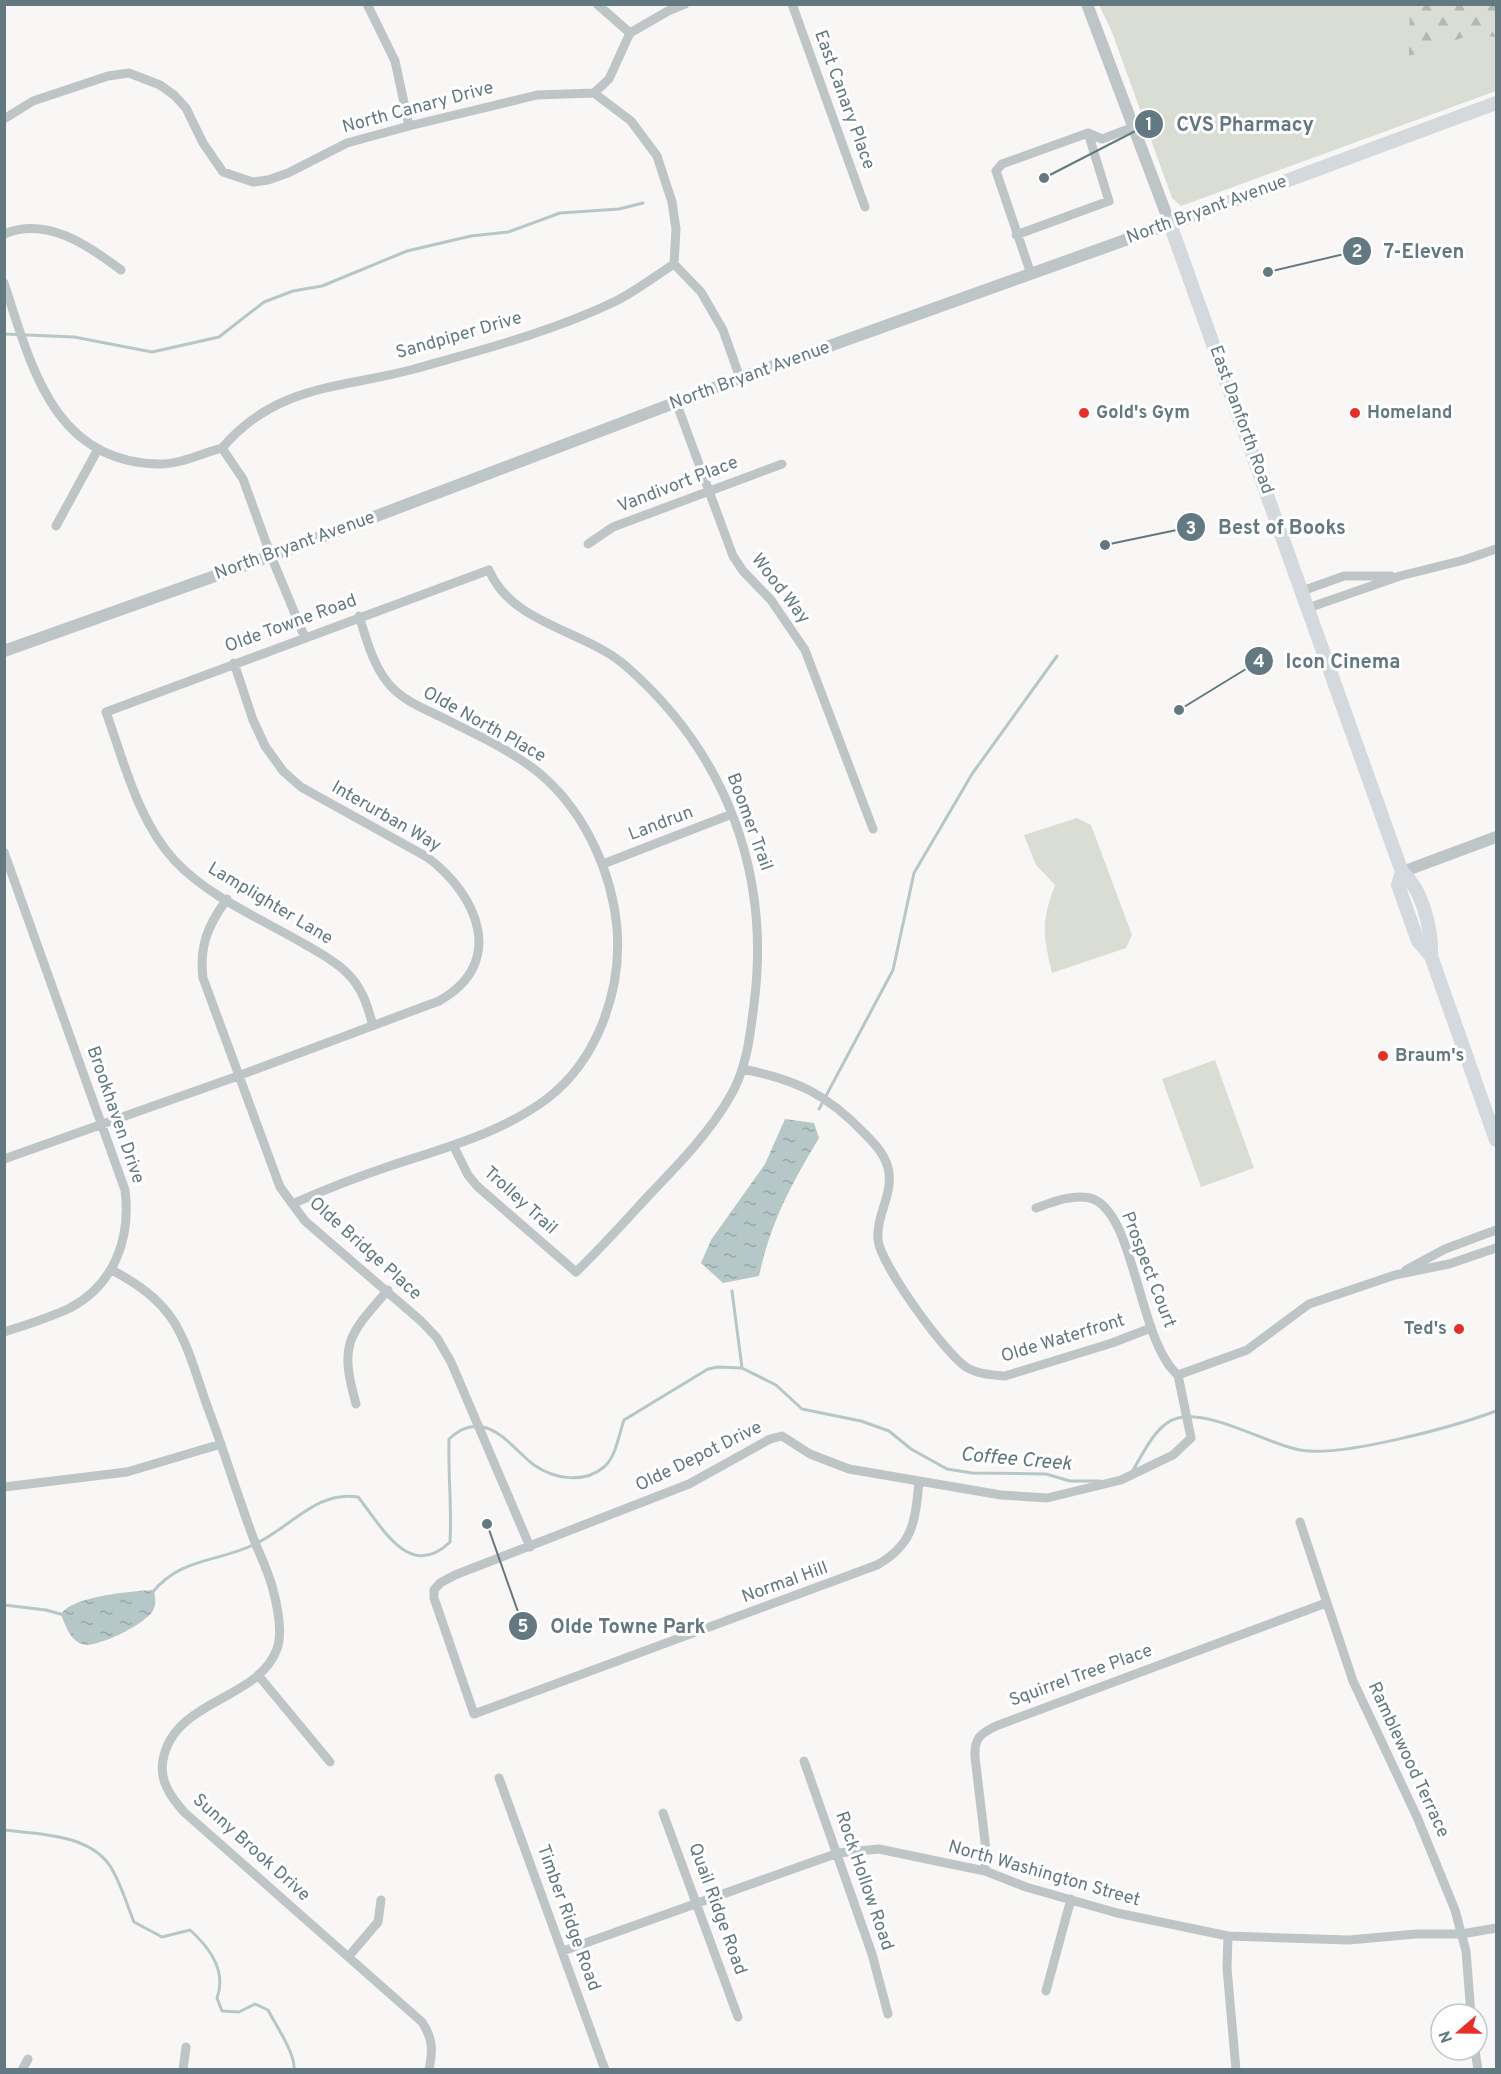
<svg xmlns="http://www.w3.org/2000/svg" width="1501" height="2074" font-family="Overpass,sans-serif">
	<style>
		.green { fill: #d9ddd4 }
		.forest { fill: url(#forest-firs) }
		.water { fill: url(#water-ripples) }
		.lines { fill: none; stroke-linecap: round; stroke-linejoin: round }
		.stream { stroke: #b6c7c8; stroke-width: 3 }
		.minor { stroke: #bec5c7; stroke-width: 9 }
		.tertiary { stroke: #bec5c7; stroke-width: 12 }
		.secondary { stroke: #d3d9dc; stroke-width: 14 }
		.poi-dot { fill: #e82e25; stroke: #fff; stroke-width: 2 }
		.labels { text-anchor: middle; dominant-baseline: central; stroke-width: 6; stroke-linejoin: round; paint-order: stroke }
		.street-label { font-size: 18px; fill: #627981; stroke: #fff }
		.poi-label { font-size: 18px; font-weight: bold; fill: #627981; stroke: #fff; text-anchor: start }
		.water-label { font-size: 20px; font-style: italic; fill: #5d787c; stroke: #fff }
		.leader { fill: none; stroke: #627981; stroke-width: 2 }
		.callout-dot { fill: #627981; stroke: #fff; stroke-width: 2 }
		.mark-label { font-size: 18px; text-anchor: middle; font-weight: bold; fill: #fff }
		.callout-label { font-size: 20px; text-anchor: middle; font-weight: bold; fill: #627981; stroke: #fff; stroke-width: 6; stroke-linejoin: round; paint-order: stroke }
	</style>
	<defs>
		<pattern id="forest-firs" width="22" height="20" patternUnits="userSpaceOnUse" patternTransform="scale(1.5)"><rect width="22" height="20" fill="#d9ddd4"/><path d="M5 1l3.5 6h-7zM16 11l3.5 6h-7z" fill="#b3b8b1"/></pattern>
		<pattern id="water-ripples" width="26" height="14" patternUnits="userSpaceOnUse" patternTransform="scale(1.5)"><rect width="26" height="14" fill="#b6c7c8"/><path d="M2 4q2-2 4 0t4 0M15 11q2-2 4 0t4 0" fill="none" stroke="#97a6a8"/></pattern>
	</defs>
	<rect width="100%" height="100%" fill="#f8f7f5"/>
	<!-- green -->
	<path class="green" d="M1099 5H1496V91L1181 206 1172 198 1112 32Z
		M1077 818 1091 825 1132 935 1126 948 1052 973C1043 935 1041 922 1055 885L1036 865 1024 835Z
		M1215 1060 1254 1168 1201 1187 1162 1079Z"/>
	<!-- forest -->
	<path class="forest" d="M1410 5H1496V37L1473 34 1409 56Z"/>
	<!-- water -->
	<path class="water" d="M785 1119 814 1123 819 1138C791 1185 771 1221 759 1276L723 1283 701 1263 711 1240 765 1164Z
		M154 1590C155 1598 157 1605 152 1612 144 1624 97 1649 82 1644 70 1640 66 1626 61 1615 70 1596 134 1591 154 1590Z"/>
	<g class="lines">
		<!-- stream -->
		<path class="stream" d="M4 334 74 337 152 352 219 337 264 302 293 291 322 286 407 251 471 236 508 232 560 213 619 209 643 203
			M819 1109 893 970 914 873 972 774 1057 656
			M732 1291 742 1368
			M1132 1472C1143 1454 1156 1423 1178 1418 1212 1410 1267 1444 1300 1450 1341 1458 1456 1426 1496 1411
			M152 1593C180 1557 220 1562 255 1544 290 1528 317 1490 358 1497 381 1525 409 1582 450 1542 452 1508 448 1474 449 1439 459 1430 468 1425 482 1427 502 1430 519 1454 534 1465 554 1479 584 1484 604 1467 616 1457 619 1434 624 1420L708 1369 718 1367 742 1368 776 1385 802 1409 861 1421 889 1431 911 1449 947 1469 972 1473 1046 1474 1070 1481H1100
			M4 1605 46 1610 64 1615
			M4 1830C39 1834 94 1834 113 1871 122 1887 127 1905 134 1922L162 1937 190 1930C209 1947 227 1971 217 1998L222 2011 239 2012 255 2004 268 2010C275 2024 296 2054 294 2070"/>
		<!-- minor -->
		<path class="minor" d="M367 4 395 61 409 126
			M597 4 630 33
			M792 4 865 207
			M594 93 631 121 657 156 672 202 676 229 674 264 701 292 723 330 740 378
			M4 119 33 101 108 76 129 73 160 85 174 95 186 108 203 143 223 172 253 182 268 180 288 173 347 143 409 126 537 95 594 93 609 79 630 33 668 11 685 4
			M4 234C47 216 87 245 121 270
			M1016 235 1109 201 1088 133
			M1031 274 996 171 1002 164 1088 133 1102 139 1134 127
			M4 283C31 365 53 463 160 464 182 464 202 453 222 448
			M676 402 733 556 743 571 771 600 805 650 873 829
			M222 448C280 380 350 389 425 366 489 348 556 330 616 301 636 291 654 277 674 264
			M222 448 243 479 271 556 305 638
			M56 526 98 449
			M588 544 613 527 782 464
			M1302 591 1344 576H1391
			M1308 608 1400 576 1464 560 1496 549
			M4 852 125 1190C131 1238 115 1284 70 1308 49 1318 26 1325 4 1332
			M603 864 732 814
			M227 899C208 925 199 946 203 978L280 1187 305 1221 421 1321 437 1338 451 1362 530 1547
			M373 1026C368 1007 362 987 347 973 335 961 320 953 306 945 262 919 210 898 175 861 138 821 124 762 106 712L489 570C512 625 586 630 627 667 726 754 771 873 754 1004 750 1036 747 1067 731 1095 710 1132 680 1163 651 1193 626 1220 602 1247 576 1272L477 1186 468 1175 453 1145
			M743 1069C797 1080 827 1094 865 1134 876 1145 887 1157 889 1173 892 1196 876 1216 878 1240 881 1265 944 1352 966 1367 977 1374 992 1375 1005 1376L1112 1343 1151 1328
			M4 1159 238 1076 439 1001C507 963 478 895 427 857L301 787 283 771 265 746 253 720 234 663
			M292 1204C324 1190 357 1177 390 1166 444 1148 502 1133 548 1098 598 1059 622 990 617 928 612 874 587 817 546 779 521 756 484 738 453 723 431 711 404 703 388 683 373 665 366 638 359 616
			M1036 1208C1053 1202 1072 1194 1090 1198 1135 1209 1138 1342 1178 1375
			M112 1270C136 1283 159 1298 174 1322 190 1348 198 1382 209 1411 225 1454 238 1497 254 1540 260 1555 268 1571 272 1586 277 1604 283 1632 277 1649 258 1701 174 1699 163 1760 159 1781 171 1797 184 1812L422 2022C433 2039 433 2050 429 2070
			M1406 1270 1445 1249 1496 1230
			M1178 1375 1247 1350 1309 1304 1395 1275 1449 1264 1496 1248
			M356 1404C339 1343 348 1336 388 1290
			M919 1482C915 1521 914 1544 877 1565L474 1714 434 1598V1590L440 1583 455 1575 689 1484 770 1439 782 1436 810 1454 849 1469 1001 1495 1047 1498 1121 1480 1173 1455 1191 1438 1178 1375
			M4 1487 127 1472 221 1444
			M1300 1522 1353 1681 1417 1817 1455 1910 1466 1951 1471 2014
			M258 1675 330 1762
			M804 1761 872 1954 888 2014
			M499 1778 605 2070
			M663 1813 738 2017
			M985 1871 986 1850 975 1757C974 1738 980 1734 996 1726L1326 1603
			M1228 1936 1227 1968 1236 2070
			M563 1951 838 1853 879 1849 941 1862 985 1871 1026 1887 1117 1913 1228 1936 1349 1940 1416 1934H1462L1496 1928
			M349 1956 378 1922 381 1900
			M1046 1991 1071 1899
			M1475 2050 1478 2070
			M22 2070 28 2059
			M183 2070 186 2047"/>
		<!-- tertiary -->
		<path class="tertiary" d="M4 651 271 556 740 378 1170 224 1087 4
			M1402 872 1496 837"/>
		<!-- secondary -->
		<path class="secondary" d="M1496 103 1170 224 1402 872C1423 890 1432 930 1431 956L1496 1140
			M1402 872 1398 885 1418 941 1431 956"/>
	</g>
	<!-- markers -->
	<g class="poi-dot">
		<circle cx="1084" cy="413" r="6"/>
		<circle cx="1355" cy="413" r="6"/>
		<circle cx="1383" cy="1056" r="6"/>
		<circle cx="1459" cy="1329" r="6"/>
	</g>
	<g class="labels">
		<!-- street labels -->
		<g class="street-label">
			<text transform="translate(844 100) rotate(70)">East Canary Place</text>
			<text transform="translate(418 108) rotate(-15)">North Canary Drive</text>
			<text transform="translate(1207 210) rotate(-20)">North Bryant Avenue</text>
			<text transform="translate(459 336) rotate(-16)">Sandpiper Drive</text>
			<text transform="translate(750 376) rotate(-20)">North Bryant Avenue</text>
			<text transform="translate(1241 420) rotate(70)">East Danforth Road</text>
			<text transform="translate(678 485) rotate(-21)">Vandivort Place</text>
			<text transform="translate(295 546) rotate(-20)">North Bryant Avenue</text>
			<text transform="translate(780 589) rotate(52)">Wood Way</text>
			<text transform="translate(291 624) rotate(-20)">Olde Towne Road</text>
			<text transform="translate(484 725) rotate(29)">Olde North Place</text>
			<text transform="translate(386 817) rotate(30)">Interurban Way</text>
			<text transform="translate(749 822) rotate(70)">Boomer Trail</text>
			<text transform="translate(661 824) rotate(-21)">Landrun</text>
			<text transform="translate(270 904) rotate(31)">Lamplighter Lane</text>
			<text transform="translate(115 1115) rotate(71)">Brookhaven Drive</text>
			<text transform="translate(520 1201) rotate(42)">Trolley Trail</text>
			<text transform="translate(365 1249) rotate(42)">Olde Bridge Place</text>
			<text transform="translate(1148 1270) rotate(69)">Prospect Court</text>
			<text transform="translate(1063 1339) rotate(-17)">Olde Waterfront</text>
			<text transform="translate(699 1457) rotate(-26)">Olde Depot Drive</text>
			<text transform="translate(785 1583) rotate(-20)">Normal Hill</text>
			<text transform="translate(1081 1676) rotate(-20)">Squirrel Tree Place</text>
			<text transform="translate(1408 1760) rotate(65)">Ramblewood Terrace</text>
			<text transform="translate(251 1848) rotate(42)">Sunny Brook Drive</text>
			<text transform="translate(1044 1874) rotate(16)">North Washington Street</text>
			<text transform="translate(864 1881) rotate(71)">Rock Hollow Road</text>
			<text transform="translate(717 1909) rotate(70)">Quail Ridge Road</text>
			<text transform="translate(568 1918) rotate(70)">Timber Ridge Road</text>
		</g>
		<!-- poi labels -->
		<g class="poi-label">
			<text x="1096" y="413">Gold's Gym</text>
			<text x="1367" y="413">Homeland</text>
			<text x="1395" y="1056">Braum's</text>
			<text x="1447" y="1329" text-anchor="end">Ted's</text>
		</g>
		<!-- water labels -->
		<g class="water-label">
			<text transform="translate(1016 1460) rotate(5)">Coffee Creek</text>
		</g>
	</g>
	<!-- callouts -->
	<path class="leader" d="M1044 178L1149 124M1268 272L1357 251M1105 545L1191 527M1179 710L1259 661M487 1524L523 1626"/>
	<g class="callout-dot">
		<circle cx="1044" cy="178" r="6"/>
		<circle cx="1268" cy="272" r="6"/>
		<circle cx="1105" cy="545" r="6"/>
		<circle cx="1179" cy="710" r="6"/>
		<circle cx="487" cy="1524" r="6"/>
		<circle cx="1149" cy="124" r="15"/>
		<circle cx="1357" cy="251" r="15"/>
		<circle cx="1191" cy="527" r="15"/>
		<circle cx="1259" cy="661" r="15"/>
		<circle cx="523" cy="1626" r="15"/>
	</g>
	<g class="mark-label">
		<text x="1149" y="130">1</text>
		<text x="1357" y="257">2</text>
		<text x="1191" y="534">3</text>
		<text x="1259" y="667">4</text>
		<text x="523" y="1632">5</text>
	</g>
	<g class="callout-label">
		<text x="1245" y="131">CVS Pharmacy</text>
		<text x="1424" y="258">7-Eleven</text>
		<text x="1282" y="534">Best of Books</text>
		<text x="1343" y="668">Icon Cinema</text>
		<text x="628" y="1633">Olde Towne Park</text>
	</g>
	<!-- border -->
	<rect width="1501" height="2074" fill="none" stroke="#627981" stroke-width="12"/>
	<!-- north arrow -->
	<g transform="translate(1459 2032) rotate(250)"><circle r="28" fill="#ffffff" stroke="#c0c9cd" stroke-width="1.5"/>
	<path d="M0-4.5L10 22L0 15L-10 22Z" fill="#e82e25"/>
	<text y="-9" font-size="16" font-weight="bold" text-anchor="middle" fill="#627981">N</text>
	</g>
</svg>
